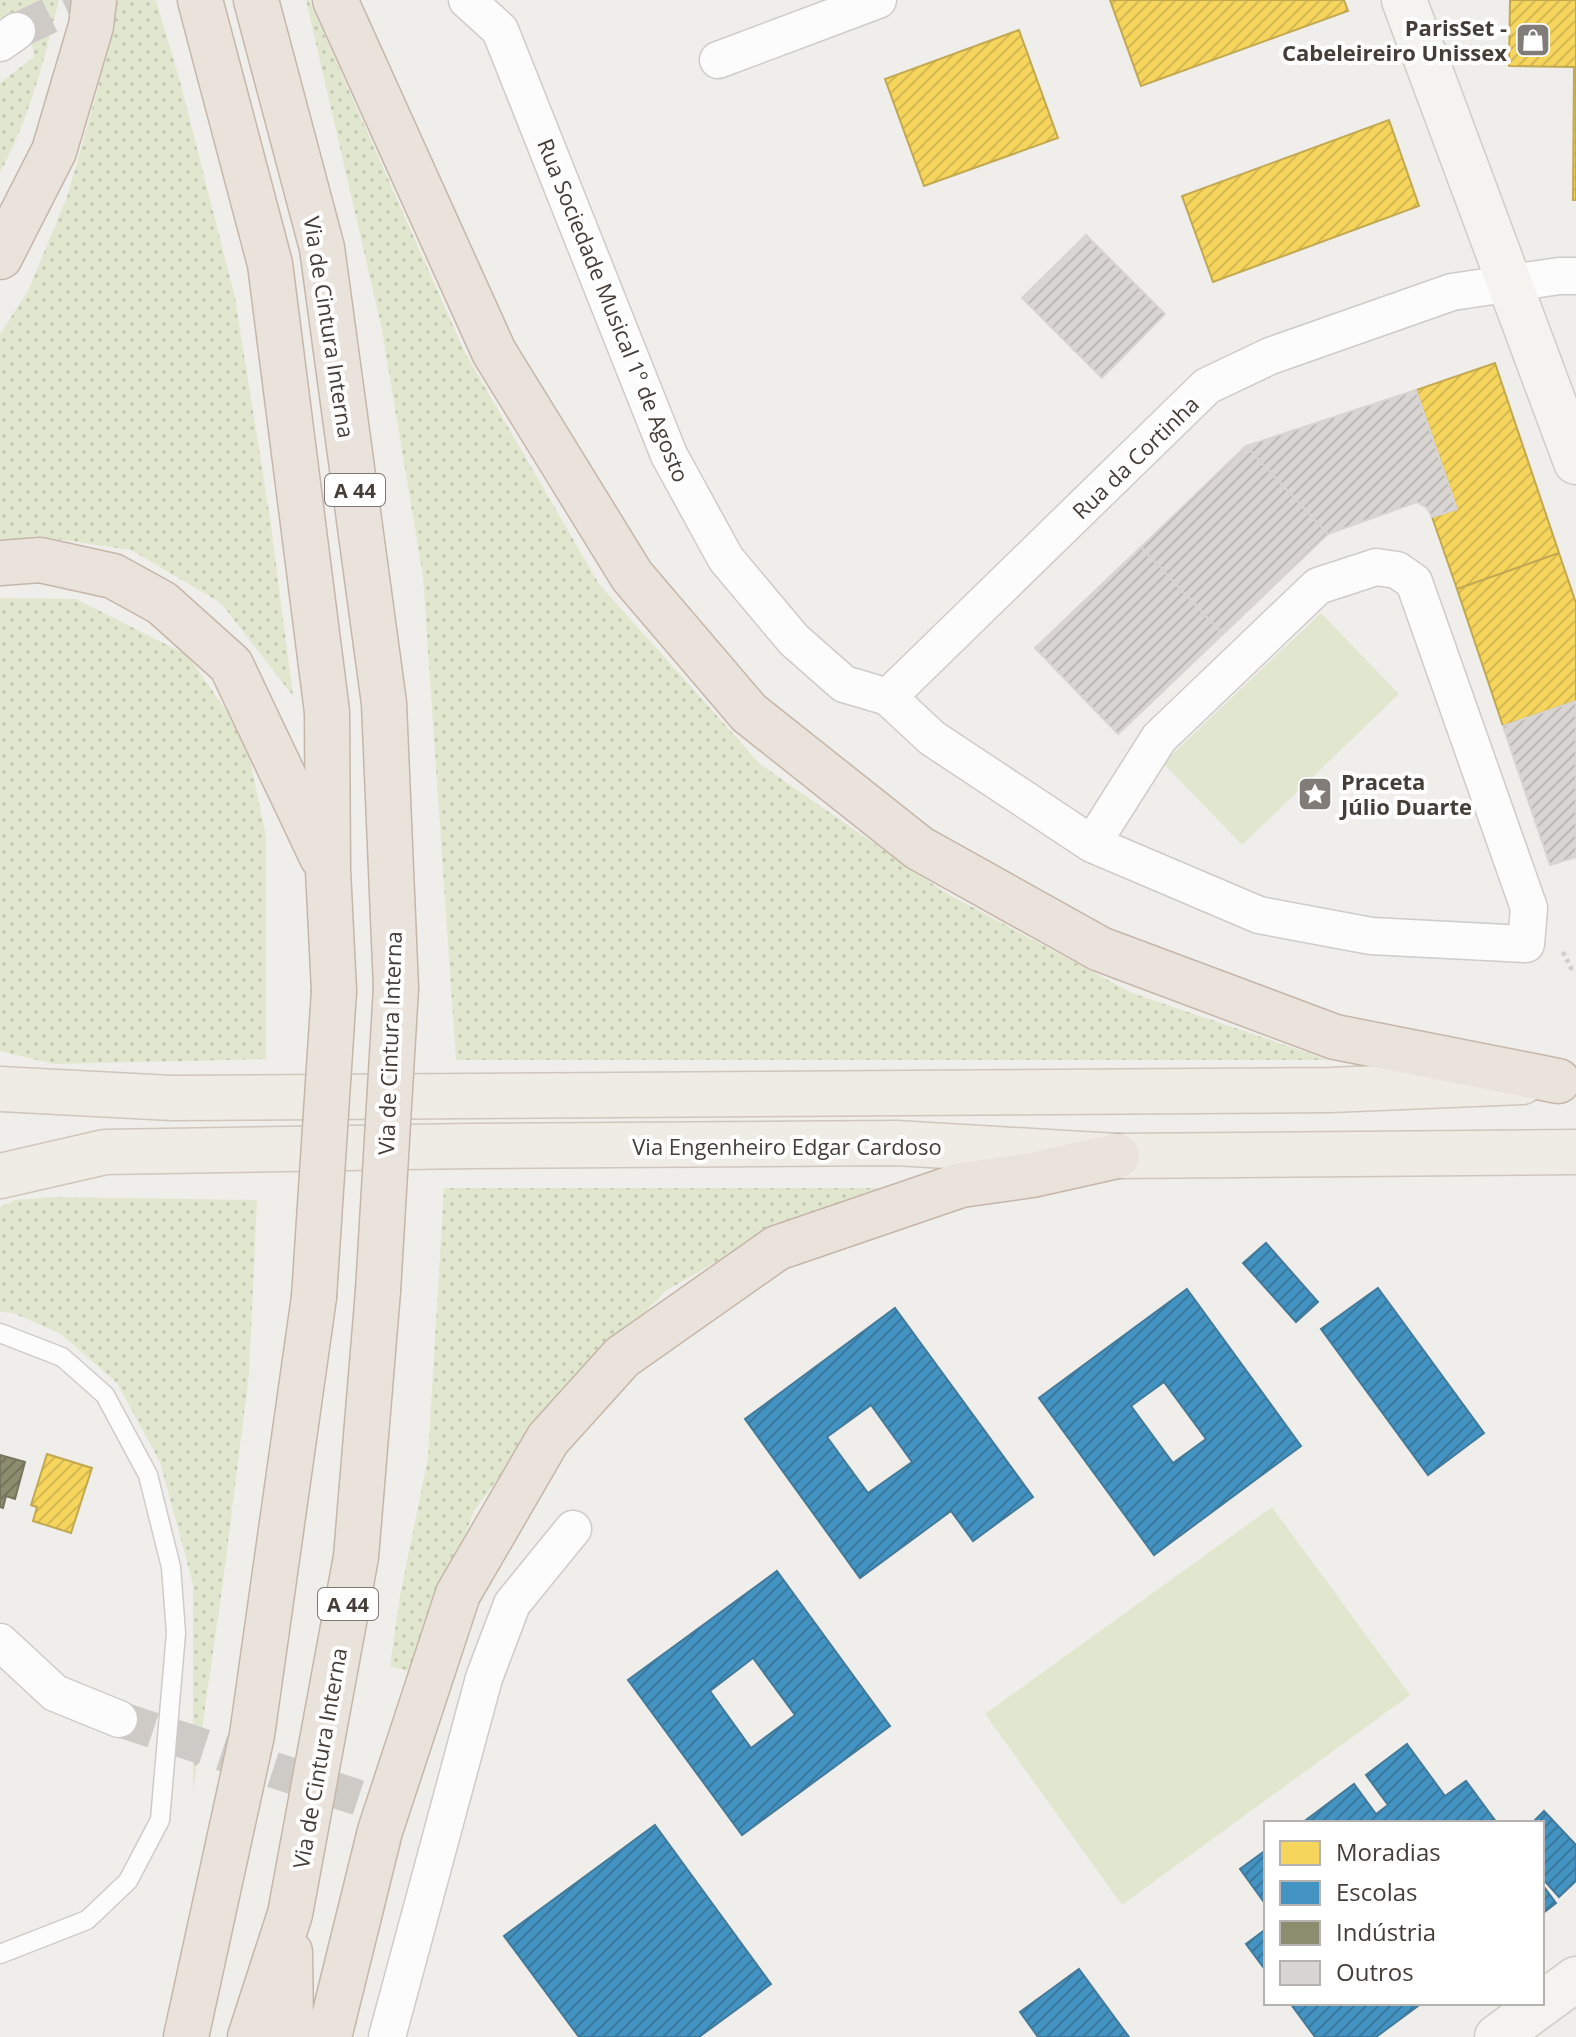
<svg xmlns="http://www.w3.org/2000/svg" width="1576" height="2037" font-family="'Open Sans',sans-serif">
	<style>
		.grass { fill: url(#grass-dots) }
		.park { fill: #e1e7ce }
		.homes { fill: url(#homes-hatch); stroke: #c1a851; stroke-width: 2 }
		.schools { fill: url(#schools-hatch); stroke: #447a99; stroke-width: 2; fill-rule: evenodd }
		.industry { fill: url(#industry-hatch); stroke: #77755e; stroke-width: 2 }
		.building { fill: url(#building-hatch); stroke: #d8d4d1; stroke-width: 2 }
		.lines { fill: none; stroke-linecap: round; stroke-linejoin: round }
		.street-tunnel { stroke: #cecbc7; stroke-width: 36; stroke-dasharray: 36 18; stroke-linecap: butt }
		.lane-casing { stroke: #cecbc9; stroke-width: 21 }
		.street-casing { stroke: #cecbc9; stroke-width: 39 }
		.secondary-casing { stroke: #d1ccc6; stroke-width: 47 }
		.primary-casing { stroke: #d0c6bb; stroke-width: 47 }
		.highway-casing { stroke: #c5b6a9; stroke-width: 47 }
		.path { stroke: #d1cecc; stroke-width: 5; stroke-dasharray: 4 4; stroke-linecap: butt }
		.lane { stroke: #fdfcfc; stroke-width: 18 }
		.street { stroke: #fdfcfc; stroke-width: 36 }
		.secondary { stroke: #f5f3f0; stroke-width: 44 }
		.primary { stroke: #efebe5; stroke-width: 44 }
		.highway { stroke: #eae3db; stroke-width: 44 }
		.highway-bridge-casing { stroke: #c5b6a9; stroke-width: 47; stroke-linecap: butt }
		.highway-bridge { stroke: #eae3db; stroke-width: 44 }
		.labels { text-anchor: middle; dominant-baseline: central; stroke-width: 8; stroke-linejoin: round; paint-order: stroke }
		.shield { fill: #fff; stroke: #7d7874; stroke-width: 2 }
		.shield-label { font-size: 20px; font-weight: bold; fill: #453e38 }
		.poi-label { font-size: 22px; font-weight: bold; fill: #453e38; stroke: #fff; text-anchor: end }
		.street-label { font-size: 22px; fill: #453e38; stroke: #fff }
	</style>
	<defs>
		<pattern id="grass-dots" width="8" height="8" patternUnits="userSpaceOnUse" patternTransform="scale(2)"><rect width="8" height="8" fill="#e1e7ce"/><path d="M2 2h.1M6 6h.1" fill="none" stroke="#c2c7b2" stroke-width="1.8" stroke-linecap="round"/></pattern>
		<pattern id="homes-hatch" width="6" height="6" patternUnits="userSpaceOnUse" patternTransform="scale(2)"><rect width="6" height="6" fill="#f6d55c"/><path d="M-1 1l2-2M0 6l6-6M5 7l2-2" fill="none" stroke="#d4b851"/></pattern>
		<pattern id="schools-hatch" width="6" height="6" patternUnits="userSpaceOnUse" patternTransform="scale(2)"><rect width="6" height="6" fill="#4393c3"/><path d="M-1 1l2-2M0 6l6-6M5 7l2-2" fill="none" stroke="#3a799f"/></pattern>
		<pattern id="industry-hatch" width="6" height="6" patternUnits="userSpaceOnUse" patternTransform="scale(2)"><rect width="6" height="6" fill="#8c8c6e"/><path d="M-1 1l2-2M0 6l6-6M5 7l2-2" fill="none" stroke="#74745b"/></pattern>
		<pattern id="building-hatch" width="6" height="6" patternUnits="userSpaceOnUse" patternTransform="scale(2)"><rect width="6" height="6" fill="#d8d5d2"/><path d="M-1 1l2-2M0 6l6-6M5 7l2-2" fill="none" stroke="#bbb8b5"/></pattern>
	</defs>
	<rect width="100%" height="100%" fill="#f0eeeb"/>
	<!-- grass -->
	<path class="grass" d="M0 0H59C45 58 29 119 0 173V83L34 57 26 8 0 20Z
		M116 0H156L181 85 235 298 270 518 293 696 221 603 131 550 36 536 0 543V334L28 291 67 197 98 88Z
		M306 0H309L465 353 599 584 760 764 944 892 1132 993 1329 1060H456L423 577 381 325Z
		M0 598 76 599 187 655 245 737 266 836V1059L54 1064 0 1051Z
		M444 1188H892L771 1230 667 1290 551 1406 474 1511 412 1672 390 1666 400 1596 428 1458Z
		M54 1197 257 1200 249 1374 223 1582 193 1791V1584L160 1462 117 1383 61 1334 13 1313 0 1312V1207L15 1200Z"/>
	<!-- park -->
	<path class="park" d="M1321 613 1399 694 1242 845 1163 763Z
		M1272 1507 1410 1695 1122 1905 985 1714Z"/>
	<!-- homes -->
	<path class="homes" d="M1110 0H1344L1348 11 1141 86Z
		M1510 0H1576V200H1573L1574 67 1509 66Z
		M1019 30 1058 138 924 186 885 79Z
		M1389 120 1419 206 1213 282 1182 196Z
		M1495 363 1559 553 1457 589 1432 517 1457 509 1416 390Z
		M1559 553 1576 603V701L1503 726 1457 589Z
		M47 1454 92 1468 71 1533 33 1521 37 1507 31 1505Z"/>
	<!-- schools -->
	<path class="schools" d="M1266 1243 1318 1302 1296 1322 1243 1263Z
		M1378 1288 1484 1433 1428 1475 1321 1329Z
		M1187 1289 1301 1446 1154 1555 1039 1398ZM1164 1382 1206 1439 1173 1463 1131 1406Z
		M895 1308 1033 1497 973 1541 951 1511 860 1578 745 1419ZM871 1405 912 1462 868 1493 827 1437Z
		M777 1571 890 1726 742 1835 628 1680ZM753 1658 795 1715 751 1748 710 1691Z
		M1407 1744 1445 1796 1466 1781 1497 1823H1302L1354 1784 1376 1814 1388 1805 1366 1775Z
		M1544 1811 1576 1845V1881L1559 1897 1542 1878V1823H1532Z
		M655 1825 771 1984 699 2037H579L504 1936Z
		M1266 1850V1905L1240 1869Z
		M1542 1884 1556 1903 1542 1914Z
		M1266 1929V1971L1246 1944Z
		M1079 1969 1129 2037H1038L1020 2012Z
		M1290 2003H1422L1376 2037H1315Z"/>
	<!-- industry -->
	<path class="industry" d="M0 1455 25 1462 15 1499 6 1496 3 1508 0 1507Z"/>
	<!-- building -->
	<path class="building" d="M1086 235 1165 314 1102 378 1022 298Z
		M1416 390 1457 509 1432 517 1427 508 1417 502 1328 534 1246 446Z
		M1246 446 1328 534 1223 634 1141 547Z
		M1141 547 1223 634 1118 734 1035 648Z
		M1576 701V857L1550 865 1503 726Z"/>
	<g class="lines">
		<!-- street-tunnel -->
		<path class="street-tunnel" d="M17 31 82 0
			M119 1719 420 1818"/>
		<!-- lane casing -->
		<g class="lane-casing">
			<path id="lane" d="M0 1333 62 1357 105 1395 148 1475 171 1567 176 1633 160 1820 128 1881 87 1920 0 1954"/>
		</g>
		<!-- street casing -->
		<g class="street-casing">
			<path id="street" d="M467 0 500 30 669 455 726 559 794 640 844 684 888 697 932 738 1092 844 1259 915 1371 936 1526 944 1529 908 1414 582 1397 570 1376 567 1318 586 1159 738 1092 844
				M0 43 17 31
				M718 60 878 0
				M888 697 1207 386 1270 356 1452 292 1559 276H1576
				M0 1642 55 1693 119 1719
				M387 2037 484 1678 512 1604 573 1529"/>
		</g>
		<!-- secondary casing -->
		<g class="secondary-casing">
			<path id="secondary" d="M1404 0 1576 462
				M1497 2037 1576 1979"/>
		</g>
		<!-- primary casing -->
		<g class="primary-casing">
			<path id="primary" d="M0 1089 172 1098 1331 1090 1522 1082
				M0 1176 105 1152 470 1146 896 1143 1117 1156 1576 1152"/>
		</g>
		<!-- highway casing -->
		<g class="highway-casing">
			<path id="highway" d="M200 0 270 264 327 712 328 870 334 991
				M256 0 322 248 384 703 396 988
				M335 0 494 352 632 576 749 713 919 848 1100 949 1335 1037 1558 1081
				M0 257 54 151 91 26 94 0
				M0 563 40 560 113 576 162 603 231 665 322 857
				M186 2037 252 1735 314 1297
				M250 2037 290 1914 356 1557 378 1291
				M289 2037 291 2025 290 1952
				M329 2037 380 1831 458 1594 548 1439 622 1357 777 1248 961 1185 1032 1175 1117 1156"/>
		</g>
		<!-- path -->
		<path class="path" d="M1563 952 1571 968H1576"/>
		<!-- lane -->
		<use href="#lane" class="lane"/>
		<!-- street -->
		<use href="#street" class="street"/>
		<!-- secondary -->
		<use href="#secondary" class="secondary"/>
		<!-- primary -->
		<use href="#primary" class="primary"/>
		<!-- highway -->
		<use href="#highway" class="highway"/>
		<!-- highway-bridge casing -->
		<g class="highway-bridge-casing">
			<path id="highway-bridge" d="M378 1291 396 988
				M314 1297 334 991"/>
		</g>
		<!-- highway-bridge -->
		<use href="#highway-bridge" class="highway-bridge"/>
	</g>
	<!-- icons -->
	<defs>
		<g id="shop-square" transform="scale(1.8)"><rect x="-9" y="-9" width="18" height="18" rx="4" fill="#817c77" stroke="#fff"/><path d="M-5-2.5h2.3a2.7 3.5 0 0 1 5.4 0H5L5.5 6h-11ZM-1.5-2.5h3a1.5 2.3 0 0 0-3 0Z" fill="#fff"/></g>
		<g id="sight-square" transform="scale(1.8)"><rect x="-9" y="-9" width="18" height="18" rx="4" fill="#817c77" stroke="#fff"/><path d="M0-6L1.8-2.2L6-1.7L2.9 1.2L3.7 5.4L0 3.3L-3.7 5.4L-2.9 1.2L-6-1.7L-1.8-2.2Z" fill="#fff"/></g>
	</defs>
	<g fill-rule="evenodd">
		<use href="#shop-square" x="1533" y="40"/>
		<use href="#sight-square" x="1315" y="794"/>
	</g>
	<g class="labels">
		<!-- shield labels -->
		<g class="shield">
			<rect x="325" y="474" width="60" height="32" rx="6"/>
			<rect x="318" y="1588" width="60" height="32" rx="6"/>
		</g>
		<g class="shield-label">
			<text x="355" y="490">A 44</text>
			<text x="348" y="1604">A 44</text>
		</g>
		<!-- poi labels -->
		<g class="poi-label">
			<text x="1507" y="27">ParisSet -<tspan x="1507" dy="25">Cabeleireiro Unissex</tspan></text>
			<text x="1341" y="781" text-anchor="start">Praceta<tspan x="1341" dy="25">Júlio Duarte</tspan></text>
		</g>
		<!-- street labels -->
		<g class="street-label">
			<text transform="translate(614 310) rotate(68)">Rua Sociedade Musical 1º de Agosto</text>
			<text transform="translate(330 327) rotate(81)">Via de Cintura Interna</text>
			<text transform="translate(1135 457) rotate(-44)">Rua da Cortinha</text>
			<text transform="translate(389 1043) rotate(-88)">Via de Cintura Interna</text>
			<text x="787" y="1146">Via Engenheiro Edgar Cardoso</text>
			<text transform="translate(319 1758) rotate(-80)">Via de Cintura Interna</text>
		</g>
	</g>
	<!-- legend -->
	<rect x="1264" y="1821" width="280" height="184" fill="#ffffff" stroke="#b5b2af" stroke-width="2"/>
	<rect x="1280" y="1841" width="40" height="24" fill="#f6d55c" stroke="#b5b2af" stroke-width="2"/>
	<text x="1336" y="1861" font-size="24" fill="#453e38">Moradias</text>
	<rect x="1280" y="1881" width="40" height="24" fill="#4393c3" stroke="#b5b2af" stroke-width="2"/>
	<text x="1336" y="1901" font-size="24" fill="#453e38">Escolas</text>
	<rect x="1280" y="1921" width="40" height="24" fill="#8c8c6e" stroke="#b5b2af" stroke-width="2"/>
	<text x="1336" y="1941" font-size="24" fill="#453e38">Indústria</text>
	<rect x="1280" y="1961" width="40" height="24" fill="#d8d5d2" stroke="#b5b2af" stroke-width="2"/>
	<text x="1336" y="1981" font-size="24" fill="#453e38">Outros</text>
</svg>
